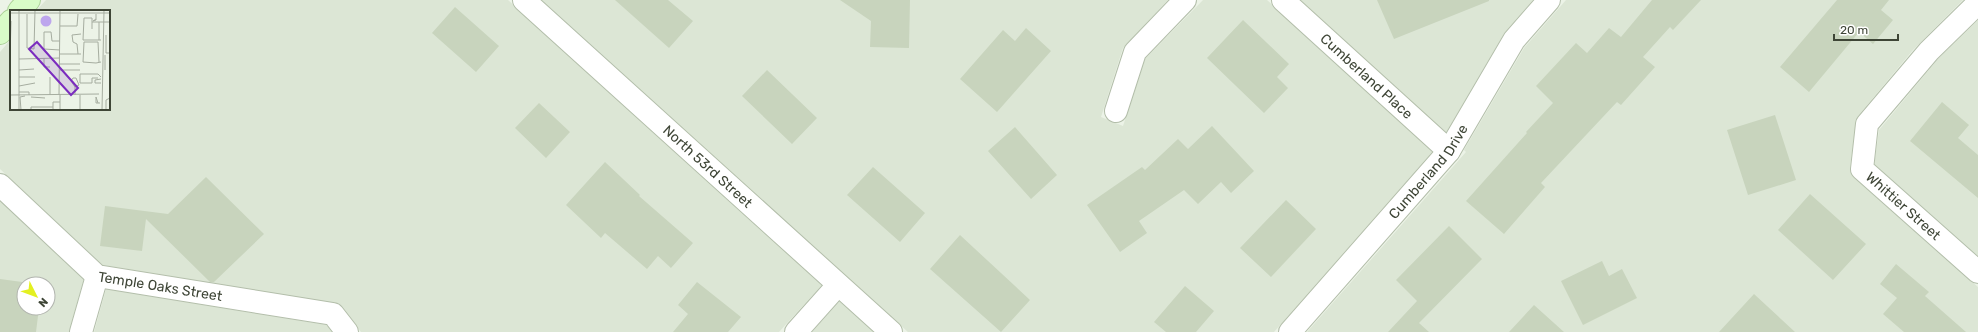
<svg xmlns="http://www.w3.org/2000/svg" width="1978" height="332" font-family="Rubik,sans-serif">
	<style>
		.residential { fill: #dce6d5; fill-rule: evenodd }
		.building { fill: #c8d4bd }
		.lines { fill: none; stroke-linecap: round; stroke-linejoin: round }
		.street-casing { stroke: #b3beaa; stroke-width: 24 }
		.secondary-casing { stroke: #acd198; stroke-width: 24 }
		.street { stroke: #fff; stroke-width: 22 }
		.secondary { stroke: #d9fcc8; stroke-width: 22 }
		.labels { text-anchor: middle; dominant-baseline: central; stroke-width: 3; stroke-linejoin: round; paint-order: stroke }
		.street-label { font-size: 14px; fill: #3e4536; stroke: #fff }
		.inset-road { fill: none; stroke: #a6ada0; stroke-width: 1 }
		.view { fill: #7b2cbf; fill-opacity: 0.15; stroke: #7b2cbf; stroke-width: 2 }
		.inset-edge { fill: none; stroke: #3e4536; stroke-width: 2 }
	</style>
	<rect width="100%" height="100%" fill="#ecf3e7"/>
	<!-- residential -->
	<path class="residential" d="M46 0H508L822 285 779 332H361L341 308 333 303 102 265 0 169V52L11 39V109H109V11H36Z
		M540 0H1168L1123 48 1101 117 1123 126 1145 59 1203 0H1267L1433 151 1274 332H908Z
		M1300 0H1533L1505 32 1446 133Z
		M1566 0H1963L1913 50 1858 116 1856 122 1850 167 1855 178 1978 287V332H1307L1466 152 1464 150 1524 48Z
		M1978 20V258L1874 166 1879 130 1938 59Z
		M0 200 84 279 69 332H0ZM24 284H48V308H24Z
		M106 289 327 325 333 332H94Z
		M840 301 875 332H812Z"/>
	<!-- building -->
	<path class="building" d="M615 0H668L693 21 669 48Z
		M840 0H910L909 48 870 47 871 21Z
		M1377 0H1489V1L1394 39Z
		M1652 0H1701L1673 30 1670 27 1643 57 1655 67 1621 105 1617 102 1541 183 1545 187 1504 234 1466 201 1527 133 1526 132 1553 103 1536 86 1576 43 1587 53 1609 28 1621 37Z
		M1837 0H1889L1881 10 1893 20 1873 44 1859 32 1809 92 1780 67Z
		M455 7 499 46 476 72 432 33Z
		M1243 20 1289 64 1277 77 1288 88 1264 113 1207 58Z
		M1026 28 1051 51 997 112 960 79 1003 30 1015 41Z
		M767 70 817 118 792 144 742 96Z
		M1942 102 1969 125 1958 138 1978 155V198L1910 141Z
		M539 103 570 132 546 158 515 128Z
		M1775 115 1796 180 1748 195 1727 130Z
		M1212 126 1254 171 1231 193 1221 182 1198 204 1184 190 1139 221 1147 233 1120 252 1087 205 1142 167 1145 170 1178 139 1188 149Z
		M1015 127 1057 175 1031 199 988 151Z
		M605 162 640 195 639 196 693 243 671 268 658 256 647 269 605 233 601 238 566 205Z
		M873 167 925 213 900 242 847 195Z
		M206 177 264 234 214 282H210L146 219 142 251 100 246 105 206 168 214Z
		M1810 194 1866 244 1833 280 1778 230Z
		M1286 200 1316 229 1271 277 1240 248Z
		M1449 226 1482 259 1419 323 1429 332H1388L1417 301 1396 280Z
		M960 235 1030 300 1001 332 930 269Z
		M1602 261 1609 276 1622 269 1637 298 1583 325 1561 281Z
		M1896 264 1929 292 1925 296 1966 332H1904L1883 314 1897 298 1880 284Z
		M0 279 37 284H24V308H39L36 332H0Z
		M697 282 741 317 728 332H673L688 314 678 305Z
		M1185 286 1214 311 1196 332H1166L1154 322Z
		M1754 294 1795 332H1719Z
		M1534 305 1564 332H1509Z"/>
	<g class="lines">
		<!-- street casing -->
		<g class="street-casing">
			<g id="street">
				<path id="s1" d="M524 0 891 332"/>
				<path id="s2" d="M1283 0 1449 151"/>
				<path id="s3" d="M1978 3 1929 51 1867 124 1862 169 1978 272"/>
				<path d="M1116 111 1135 52 1185 0"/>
				<path id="s4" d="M0 185 97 276 333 314 347 332"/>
				<path d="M81 332 97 276"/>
				<path d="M796 332 838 285"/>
				<path id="s5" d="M1290 332 1449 151 1514 40 1549 0"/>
			</g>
		</g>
		<!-- secondary casing -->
		<g class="secondary-casing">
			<path id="secondary" d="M19 11 29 0
				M0 33 11 21"/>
		</g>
		<!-- street -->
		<use href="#street" class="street"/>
		<!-- secondary -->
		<use href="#secondary" class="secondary"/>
	</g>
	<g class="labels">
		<!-- street labels -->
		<g class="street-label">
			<text stroke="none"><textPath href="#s2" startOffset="113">Cumberland Place</textPath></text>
			<text stroke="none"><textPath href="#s1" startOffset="248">North 53rd Street</textPath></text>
			<text stroke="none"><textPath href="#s5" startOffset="212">Cumberland Drive</textPath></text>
			<text stroke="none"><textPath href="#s3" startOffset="265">Whittier Street</textPath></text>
			<text stroke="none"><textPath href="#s4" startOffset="197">Temple Oaks Street</textPath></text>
		</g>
	</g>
	<!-- overview -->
	<g transform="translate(10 10)">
		<rect width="100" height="100" fill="#ecf3e7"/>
		<path d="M30.5 11a5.5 5.5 0 1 1 11 0a5.5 5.5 0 1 1-11 0Z" fill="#bda6ed"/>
		<path class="inset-road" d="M0 3H100M17 4V38L24 39 25 0M86 9 83 11 86 10V4M82 12H100M89 12V30M50 16H67L68 4M82 19V8H74L73 30H91M96 25V43H100M50 31H42L41 22H34V39L50 40M50 44H71M68 44 67 34 63 32 62 25 71 24M0 47 1 11M34 48V57H40M9 49 50 48M89 52 88 32H74L73 52 86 53 91 52M50 54H70M9 60 24 59M50 60H70M95 60V45M9 67H25M88 68H82V73H70V64H88L91 67M91 73H85V70L91 69M9 76 25 73M9 82H19V85M0 85 89 84M40 85V67M49 85 50 0M50 85V100M65 85V77L61 71 63 68H66L69 75 65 77M70 85V100M21 87 35 88M88 93 86 87V93H90M9 100V0M11 100 10 87 15 86M21 100V97H43M43 100V92H50M92 100 94 0M96 100V90L100 88"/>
		<path class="view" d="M27 32 68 78 61 85 19 39Z"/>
		<rect width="100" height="100" class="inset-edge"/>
	</g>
	<!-- north arrow -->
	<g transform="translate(36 296) rotate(132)"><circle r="19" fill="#ffffff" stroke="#b2b5af"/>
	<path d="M0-3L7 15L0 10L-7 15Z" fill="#e3f021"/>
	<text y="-6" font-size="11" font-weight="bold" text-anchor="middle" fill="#3e4536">N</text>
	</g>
	<!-- scale -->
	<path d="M1834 34v6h64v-6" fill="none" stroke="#3e4536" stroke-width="2"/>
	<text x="1840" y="34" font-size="12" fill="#3e4536" stroke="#ffffff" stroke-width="3" paint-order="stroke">20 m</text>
</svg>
